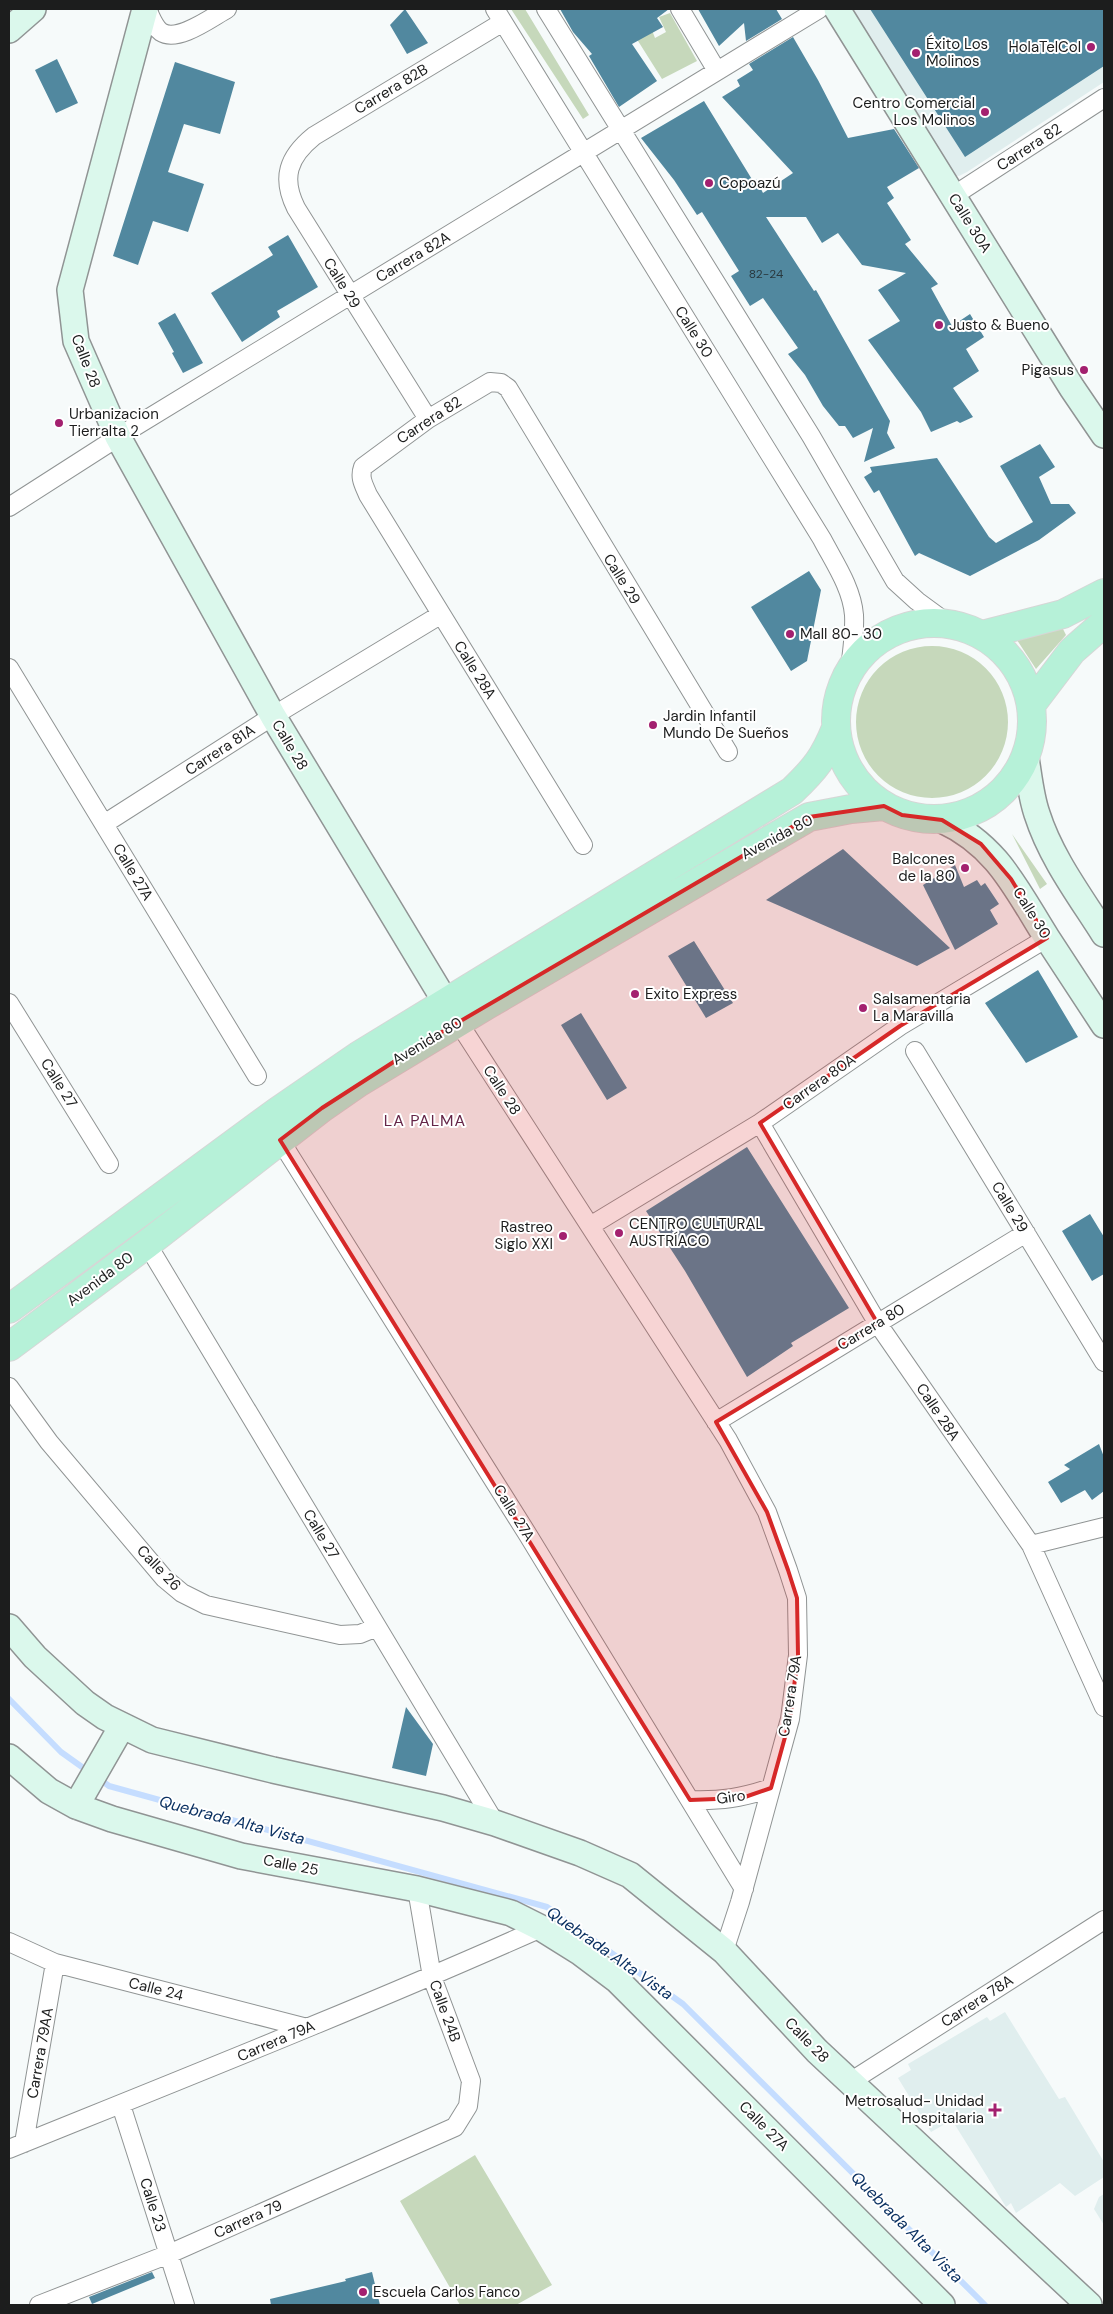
<svg xmlns="http://www.w3.org/2000/svg" width="1113" height="2314" font-family="'DM Sans',sans-serif">
	<style>
		.built { fill: #e0eeee }
		.green { fill: #c6d8bb }
		.lines { fill: none; stroke-linecap: round; stroke-linejoin: round }
		.stream { stroke: #c5ddff; stroke-width: 6 }
		.building { fill: #51889f }
		.street-casing { stroke: #909494; stroke-width: 20 }
		.secondary-casing { stroke: #909494; stroke-width: 28 }
		.primary-casing { stroke: #d6d6d6; stroke-width: 30 }
		.street { stroke: #fff; stroke-width: 18 }
		.secondary { stroke: #dbf8ec; stroke-width: 25 }
		.primary { stroke: #b6f1d8; stroke-width: 28 }
		.marked { fill: #d62828; fill-opacity: 0.2; stroke: #d62828; stroke-width: 4; stroke-linejoin: round }
		.poi-dot { fill: #a3206f; stroke: #fff; stroke-width: 2 }
		.labels { text-anchor: middle; dominant-baseline: central; stroke-width: 4; stroke-linejoin: round; paint-order: stroke }
		.number-label { font-size: 12px; fill: #29383e }
		.poi-label { font-size: 15px; fill: #1c1d1d; stroke: #fff; text-anchor: start }
		.street-label { font-size: 15px; fill: #1c1d1d; stroke: #fff }
		.neighbourhood-label { font-size: 16px; letter-spacing: 1px; fill: #652648; stroke: #fff }
		.water-label { font-size: 16px; font-style: italic; fill: #0b3162; stroke: #fff }
	</style>
	<rect width="100%" height="100%" fill="#f6fafa"/>
	<!-- built -->
	<path class="built" d="M842 9H1104V82L967 172 959 176 952 175Z
		M1005 2012 1059 2099 1065 2097 1104 2162V2177L1075 2196 1060 2183 1016 2213 1011 2203 1006 2207 952 2120 931 2132 898 2078 911 2070 908 2064 987 2017 990 2021Z
		M1104 2194V2225L1094 2209 1099 2197Z"/>
	<!-- green -->
	<path class="green" d="M511 9H525L589 115 583 119Z
		M670 13 697 61 662 79 633 33 650 25 655 38 666 32 659 17Z
		M1062 627 1066 635 1036 669 1017 640Z
		M856 722a76 76 0 1 1 152 0a76 76 0 1 1-152 0Z
		M1012 834 1047 884 1040 889Z
		M475 2155 552 2285 516 2305H460L400 2201Z"/>
	<g class="lines">
		<!-- stream -->
		<path class="stream" d="M9 1699 61 1752 89 1772
			M97 1777 109 1786 547 1907 683 2004 985 2305"/>
	</g>
	<!-- building -->
	<path class="building" d="M405 9 428 43 407 54 390 25Z
		M560 9H669L657 18 663 27 632 44 657 81 619 107 589 56 592 54 573 32Z
		M698 9H776L782 19 746 41 744 23 719 46Z
		M870 9H1104V66L965 157Z
		M793 37 818 80 848 138 894 129 919 168 887 187 894 198 887 203 911 240 905 244 938 284 931 288 952 326 970 314 984 337 966 349 979 371 953 388 973 417 960 423 957 421 931 432 921 412 868 340 900 321 878 290 906 273 862 265 838 233 822 243 806 217H766L814 291 816 290 890 421 887 433 895 448 864 462 873 428 853 438 845 426H839L823 406 805 375 788 354 798 348 763 298 750 306 731 276 739 271 702 212 697 215 674 180 641 138 704 101 753 181 756 179 763 193 793 173 722 97 740 86 737 80 753 70 749 64Z
		M57 59 78 103 56 113 35 70Z
		M175 62 235 82 220 134 184 124 168 172 204 184 188 232 153 221 138 265 113 256Z
		M288 235 318 287 277 311 280 317 242 342 211 293 273 255 268 247Z
		M175 313 203 363 183 373 172 353 174 352 158 323Z
		M1040 444 1055 467 1039 477 1051 504H1069L1076 513 1039 540 970 576 919 553 915 556 879 490 874 493 864 477 872 472 870 467 937 458 989 537 996 543 1033 522 1000 466Z
		M809 571 821 590 807 661 791 671 751 607Z
		M843 849 950 948 917 966 766 900Z
		M955 865 964 887 977 880 981 886 985 883 999 904 990 910 998 924 955 950 923 885Z
		M694 941 733 1003 706 1018 668 956Z
		M1038 970 1078 1037 1026 1063 985 1003Z
		M581 1013 627 1088 607 1100 561 1025Z
		M747 1147 849 1308 791 1343 793 1346 747 1377 685 1271 646 1211Z
		M1090 1214 1104 1237V1274L1092 1281 1062 1231Z
		M1099 1444 1104 1457V1491L1092 1500 1085 1490 1061 1503 1048 1482 1070 1469 1064 1465Z
		M406 1707 433 1744 426 1776 392 1768Z
		M152 2272 155 2278 92 2304 89 2297Z
		M372 2272 380 2305H271L270 2299 346 2281 345 2279Z"/>
	<g class="lines">
		<!-- street casing -->
		<g class="street-casing">
			<path id="street" d="M147 9C151 17 154 27 161 32 178 43 212 17 227 9
				M495 9 822 539C834 562 852 588 854 615 855 633 852 651 850 669
				M546 9 811 436 895 581 917 601 947 623
				M680 9 717 71
				M953 196 1104 98
				M428 419 296 208C281 178 288 157 314 136L503 22
				M9 507 126 432 819 9
				M9 668 257 1076
				M104 824 273 716 440 615
				M583 845 368 495C364 485 359 478 363 467L428 419 490 382 501 383 508 388 728 752
				M9 1003 109 1164
				M453 1014 728 1440 767 1512 788 1570 797 1598 798 1655 790 1719 740 1902 724 1951
				M915 1051 1104 1362
				M760 1123 878 1324 1031 1545 1104 1707
				M280 1140 528 1535 744 1889
				M590 1226 760 1123 900 1026 1047 938
				M147 1244 495 1823
				M9 1387 49 1442 164 1578 182 1593 206 1605 340 1635 360 1634 377 1627
				M716 1422 1026 1233
				M1031 1545 1104 1527
				M690 1800C721 1801 742 1798 771 1788
				M9 1942 55 1963 307 2028
				M850 2082 1104 1920
				M121 2105 185 2305
				M24 2143 55 1963
				M9 2149C187 2077 366 2006 541 1928
				M39 2305 169 2254 455 2127 468 2106 471 2081 432 1977 417 1889"/>
		</g>
		<!-- secondary casing -->
		<g class="secondary-casing">
			<path id="secondary" d="M145 9 70 290 76 341 118 437 273 716 445 1001
				M837 9 1072 388 1104 435
				M9 30 33 9
				M1026 758C1029 776 1031 797 1037 814 1051 858 1080 896 1104 934
				M942 820C998 846 1016 889 1047 938 1066 967 1085 996 1104 1025
				M9 1627 35 1657 85 1703 105 1717 152 1740 273 1770 443 1808 495 1823 580 1853 630 1875 724 1951 817 2051 1089 2305
				M9 1757 49 1791 76 1806 112 1819 241 1856 417 1889 511 1913 541 1928 581 1953 617 1980 942 2305
				M76 1806 122 1726"/>
		</g>
		<!-- primary casing -->
		<g class="primary-casing">
			<path id="primary" d="M836 721a98 98 0 1 1 196 0a98 98 0 1 1-196 0Z
				M982 635 1063 614 1104 593
				M1031 705 1072 651 1104 623
				M9 1309 278 1111 358 1056 792 791C815 769 824 758 836 728
				M9 1347 147 1244 322 1108 358 1083 487 1005 809 817 851 809 884 806"/>
		</g>
		<!-- street -->
		<use href="#street" class="street"/>
		<!-- secondary -->
		<use href="#secondary" class="secondary"/>
		<!-- primary -->
		<use href="#primary" class="primary"/>
	</g>
	<!-- marked area -->
	<path class="marked" d="M884 806 902 815 942 820 981 844 1011 879 1047 938 900 1026 760 1123 878 1324 716 1422 767 1512 788 1570 797 1598 798 1655 790 1719 771 1788 742 1798 690 1800 280 1140 322 1108 423 1043 809 817Z"/>
	<!-- markers -->
	<g class="poi-dot">
		<circle cx="1091" cy="47" r="5"/>
		<circle cx="916" cy="53" r="5"/>
		<circle cx="985" cy="112" r="5"/>
		<circle cx="709" cy="183" r="5"/>
		<circle cx="939" cy="325" r="5"/>
		<circle cx="1084" cy="370" r="5"/>
		<circle cx="59" cy="423" r="5"/>
		<circle cx="790" cy="634" r="5"/>
		<circle cx="653" cy="725" r="5"/>
		<circle cx="965" cy="868" r="5"/>
		<circle cx="635" cy="994" r="5"/>
		<circle cx="863" cy="1008" r="5"/>
		<circle cx="619" cy="1233" r="5"/>
		<circle cx="563" cy="1236" r="5"/>
		<path d="M992.5 2102.5h5v5h5v5h-5v5h-5v-5h-5v-5h5z"/>
		<circle cx="363" cy="2292" r="5"/>
	</g>
	<g class="labels">
		<!-- number labels -->
		<g class="number-label">
			<text x="766" y="274">82-24</text>
		</g>
		<!-- poi labels -->
		<g class="poi-label">
			<text x="926" y="44">Éxito Los<tspan x="926" dy="17">Molinos</tspan></text>
			<text x="1081" y="47" text-anchor="end">HolaTelCol</text>
			<text x="975" y="103" text-anchor="end">Centro Comercial<tspan x="975" dy="17">Los Molinos</tspan></text>
			<text x="719" y="183">Copoazú</text>
			<text x="949" y="325">Justo &amp; Bueno</text>
			<text x="1074" y="370" text-anchor="end">Pigasus</text>
			<text x="69" y="414">Urbanizacion<tspan x="69" dy="17">Tierralta 2</tspan></text>
			<text x="800" y="634">Mall 80- 30</text>
			<text x="663" y="716">Jardin Infantil<tspan x="663" dy="17">Mundo De Sueños</tspan></text>
			<text x="955" y="859" text-anchor="end">Balcones<tspan x="955" dy="17">de la 80</tspan></text>
			<text x="645" y="994">Exito Express</text>
			<text x="873" y="999">Salsamentaria<tspan x="873" dy="17">La Maravilla</tspan></text>
			<text x="629" y="1224">CENTRO CULTURAL<tspan x="629" dy="17">AUSTRÍACO</tspan></text>
			<text x="553" y="1227" text-anchor="end">Rastreo<tspan x="553" dy="17">Siglo XXI</tspan></text>
			<text x="984" y="2101" text-anchor="end">Metrosalud- Unidad<tspan x="984" dy="17">Hospitalaria</tspan></text>
			<text x="373" y="2292">Escuela Carlos Fanco</text>
		</g>
		<!-- street labels -->
		<g class="street-label">
			<text transform="translate(391 89) rotate(-31)">Carrera 82B</text>
			<text transform="translate(1029 147) rotate(-33)">Carrera 82</text>
			<text transform="translate(970 223) rotate(58)">Calle 30A</text>
			<text transform="translate(413 257) rotate(-31)">Carrera 82A</text>
			<text transform="translate(342 283) rotate(58)">Calle 29</text>
			<text transform="translate(694 332) rotate(58)">Calle 30</text>
			<text transform="translate(86 361) rotate(69)">Calle 28</text>
			<text transform="translate(429 420) rotate(-33)">Carrera 82</text>
			<text transform="translate(622 579) rotate(58)">Calle 29</text>
			<text transform="translate(475 670) rotate(58)">Calle 28A</text>
			<text transform="translate(290 745) rotate(59)">Calle 28</text>
			<text transform="translate(220 750) rotate(-33)">Carrera 81A</text>
			<text transform="translate(777 837) rotate(-28)">Avenida 80</text>
			<text transform="translate(133 872) rotate(59)">Calle 27A</text>
			<text transform="translate(1032 913) rotate(58)">Calle 30</text>
			<text transform="translate(427 1041) rotate(-31)">Avenida 80</text>
			<text transform="translate(819 1082) rotate(-35)">Carrera 80A</text>
			<text transform="translate(59 1083) rotate(58)">Calle 27</text>
			<text transform="translate(502 1090) rotate(57)">Calle 28</text>
			<text transform="translate(1010 1207) rotate(59)">Calle 29</text>
			<text transform="translate(100 1279) rotate(-37)">Avenida 80</text>
			<text transform="translate(871 1327) rotate(-31)">Carrera 80</text>
			<text transform="translate(938 1412) rotate(56)">Calle 28A</text>
			<text transform="translate(514 1513) rotate(58)">Calle 27A</text>
			<text transform="translate(321 1534) rotate(59)">Calle 27</text>
			<text transform="translate(159 1568) rotate(46)">Calle 26</text>
			<text transform="translate(790 1696) rotate(-81)">Carrera 79A</text>
			<text transform="translate(731 1797) rotate(-8)">Giro</text>
			<text transform="translate(291 1865) rotate(11)">Calle 25</text>
			<text transform="translate(156 1989) rotate(14)">Calle 24</text>
			<text transform="translate(977 2001) rotate(-33)">Carrera 78A</text>
			<text transform="translate(445 2011) rotate(70)">Calle 24B</text>
			<text transform="translate(807 2040) rotate(46)">Calle 28</text>
			<text transform="translate(276 2041) rotate(-23)">Carrera 79A</text>
			<text transform="translate(40 2053) rotate(-80)">Carrera 79AA</text>
			<text transform="translate(764 2126) rotate(45)">Calle 27A</text>
			<text transform="translate(153 2205) rotate(72)">Calle 23</text>
			<text transform="translate(248 2219) rotate(-24)">Carrera 79</text>
		</g>
		<!-- neighbourhood labels -->
		<g class="neighbourhood-label">
			<text x="425" y="1120">LA PALMA</text>
		</g>
		<!-- water labels -->
		<g class="water-label">
			<text transform="translate(232 1820) rotate(15)">Quebrada Alta Vista</text>
			<text transform="translate(610 1953) rotate(35)">Quebrada Alta Vista</text>
			<text transform="translate(907 2227) rotate(45)">Quebrada Alta Vista</text>
		</g>
	</g>
	<!-- border -->
	<rect width="1113" height="2314" fill="none" stroke="#1c1d1d" stroke-width="20"/>
</svg>
